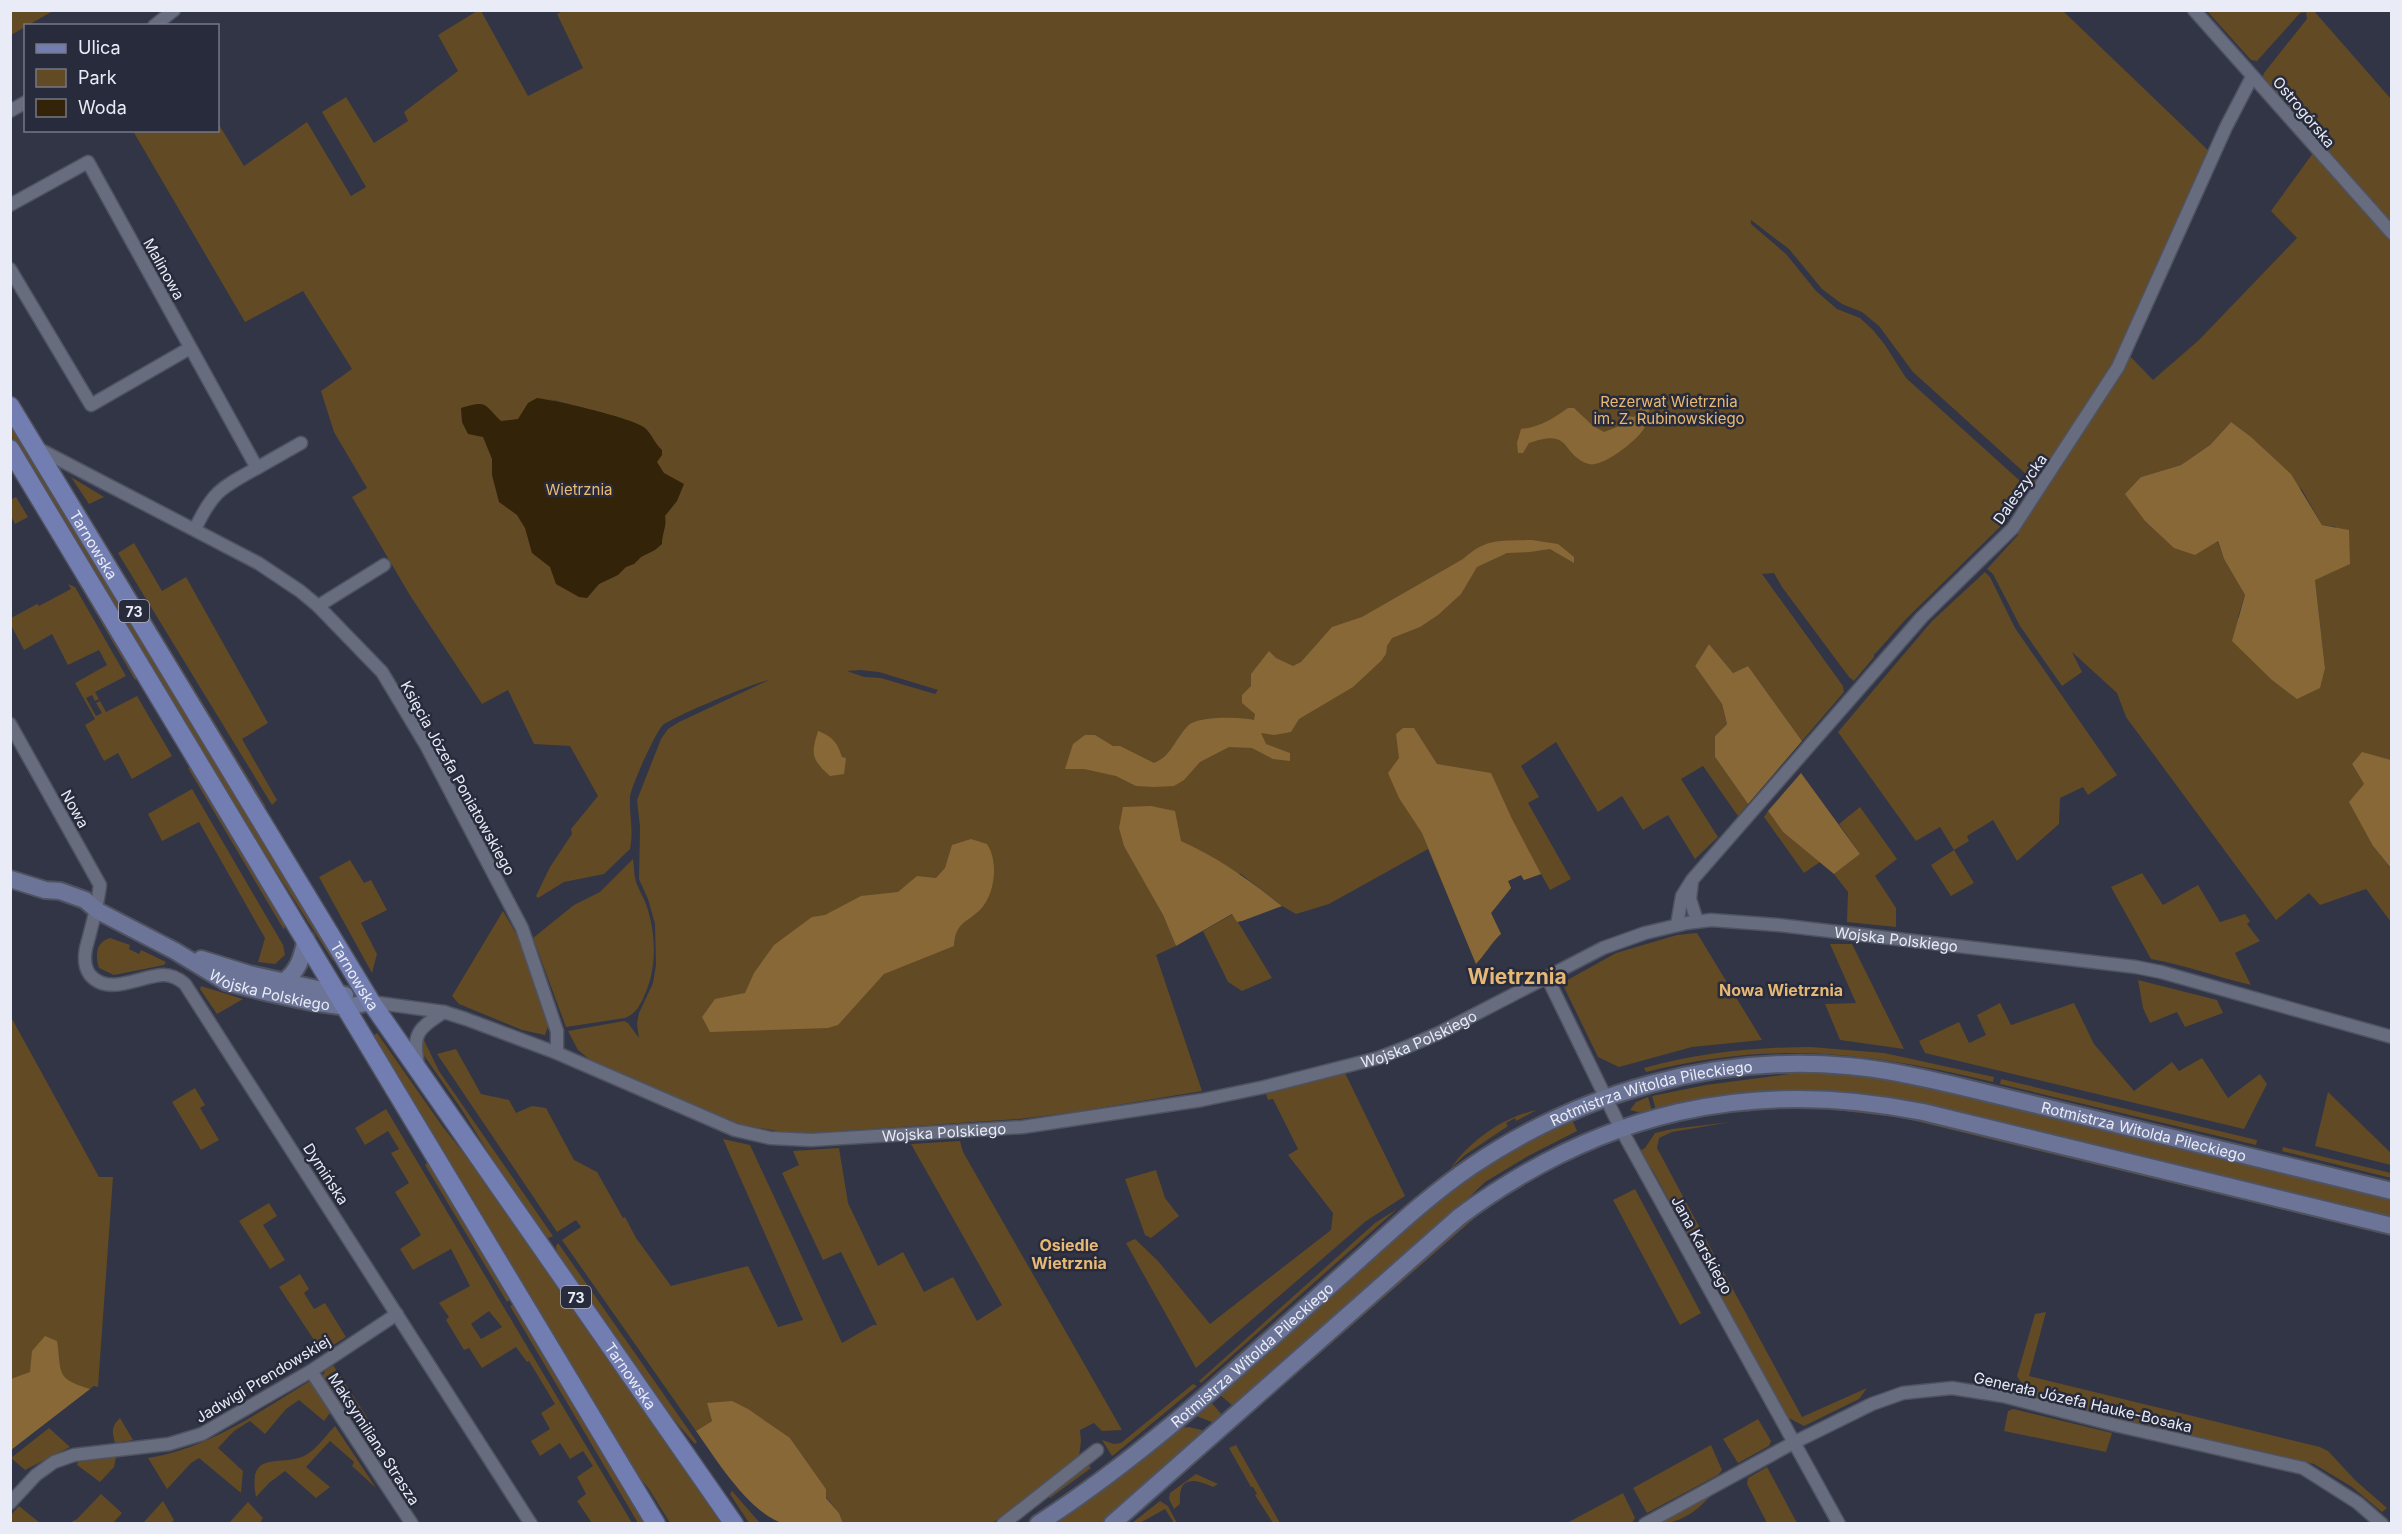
<svg xmlns="http://www.w3.org/2000/svg" width="2402" height="1534" font-family="Inter,sans-serif">
	<style>
		.green { fill: #624a24; fill-rule: evenodd }
		.forest { fill: #886837 }
		.water { fill: #332309 }
		.lines { fill: none; stroke-linecap: round; stroke-linejoin: round }
		.street-casing { stroke: #4f5361; stroke-width: 15 }
		.secondary-casing { stroke: #4f5361; stroke-width: 20 }
		.primary-casing { stroke: #4f5361; stroke-width: 21 }
		.street { stroke: #676c7f; stroke-width: 12 }
		.secondary { stroke: #6c7598; stroke-width: 16 }
		.primary { stroke: #727eb1; stroke-width: 18 }
		.labels { text-anchor: middle; dominant-baseline: central; stroke-width: 5; stroke-linejoin: round; paint-order: stroke }
		.shield { fill: #272b3b; stroke: #afb2bf; stroke-width: 1.5 }
		.shield-label { font-size: 14px; font-weight: bold; fill: #e9ecf7 }
		.street-label { font-size: 15px; fill: #e9ecf7; stroke: #272b3b }
		.park-label { font-size: 15px; fill: #ebba71; stroke: #272b3b }
		.neighbourhood-label { font-size: 16px; font-weight: bold; fill: #e6b875; stroke: #272b3b }
		.district-label { font-size: 21px; font-weight: bold; fill: #e6b875; stroke: #272b3b }
	</style>
	<rect width="100%" height="100%" fill="#313546"/>
	<!-- green -->
	<path class="green" d="M11 10H53V11L11 35Z
		M2062 10 2210 152 2170 246 2151 278 2113 362 2036 483 1913 372 1879 326 1862 312 1842 304 1822 289 1789 249 1751 220V224L1786 254 1816 291 1837 309 1860 318 1873 330 1885 345 1906 378 2029 489 2005 522 1905 620 1875 654 1874 653V657L1854 681 1849 677 1782 587 1774 573 1762 574 1843 686 1844 692 1802 741 1748 666 1733 673 1709 644 1695 666 1722 704 1727 724 1715 736V757L1748 804 1738 816 1703 766 1681 779 1718 837 1695 859 1668 815 1643 830 1622 796 1598 812 1556 742 1521 766 1539 797 1528 803 1571 879 1550 890 1541 874 1524 880 1521 875 1508 881 1511 888 1491 913 1501 934C1495 938 1483 957 1476 964L1428 849 1329 904 1296 914 1282 906 1241 874 1134 862 1163 915 1176 946 1156 955 1202 1091 1075 1112 1019 1119 811 1133H789L731 1123 594 1063 578 1050 568 1031 624 1021 628 1023 639 1038 637 1024 639 1013 653 983 656 965 655 924 648 899 639 879 640 827 637 800 661 739 668 729 679 722 769 680C754 683 672 717 662 726 655 734 630 788 630 798 629 816 634 830 630 849L604 874 564 882 538 898 536 896 550 867 572 834 571 829 598 796 570 746 534 744 508 690 482 704 411 597 352 497 367 488 334 432 321 391 352 369 303 291 245 322 133 131 218 130V123L244 166 307 122 351 196 366 187 322 112 346 97 374 143 408 121 404 112 458 71 438 35 477 11H481L528 96 583 68 557 14 563 11ZM550 399C569 405 632 418 644 428 651 433 655 444 661 450ZM860 670 879 672 938 690 935 694 881 678 864 677 847 671Z
		M2207 11H2314L2391 99V227L2262 79 2264 73 2307 19 2306 12 2300 13 2257 61 2251 60Z
		M2313 153 2349 191 2391 240V760L2362 753 2352 764 2364 784 2373 846 2391 868V922L2366 889 2320 905 2309 893 2276 920 2126 717 2117 693 2072 652 2082 672 2062 686 2020 626 1993 574 1987 569 2018 535 2016 532 2125 351 2153 380 2199 340 2297 238 2271 211ZM2231 422 2302 490 2322 525 2336 527 2315 580 2325 668 2238 617 2245 595 2224 559 2217 540 2154 529 2145 521 2141 477 2181 465 2210 445Z
		M10 419 336 959 333 961 232 802 15 443 11 435Z
		M53 462H56L266 807 261 805Z
		M71 477 104 497 89 504Z
		M16 497 28 517 15 524 11 516 10 500Z
		M134 543 162 591 186 577 268 723 242 739 277 800 272 805 118 553Z
		M1985 572 1990 577 2015 628 2117 775 2088 795 2083 787 2060 798 2059 824 2017 861 1993 820 1967 836 1969 841 1954 850 1974 883 1951 896 1931 865 1954 850 1940 827 1916 841 1838 732 1932 621Z
		M82 579 141 676 135 680 77 581Z
		M68 584 75 587 126 676 95 692 99 699 95 701 92 695 86 698 96 716 102 713 96 703 100 701 106 712 137 696 172 756 132 779 118 753 104 761 85 725 95 719 75 683 107 665 99 650 68 665 52 634 24 650 11 625V618L37 604 39 606 71 589Z
		M193 765 285 925 284 930 188 768Z
		M192 789 283 945 285 955 275 964 258 962 265 938 199 822 162 841 148 814Z
		M1860 807 1897 859 1875 876 1896 908V927L1847 922 1848 892 1834 874 1860 854 1839 824Z
		M1768 811 1783 832 1820 862 1804 873 1764 817Z
		M633 859C634 866 634 875 636 882 639 891 645 899 647 907 656 934 657 968 645 994 640 1005 637 1013 625 1018L566 1027 533 938 574 905 600 892Z
		M350 860 364 883 371 880 387 910 361 923 377 954 372 973 319 877Z
		M2142 873 2163 905 2198 885 2220 922 2245 914 2250 921 2247 924 2260 941 2235 953 2251 985C2217 977 2185 965 2151 959L2111 887Z
		M503 911 517 935 549 1024 545 1035 522 1030 459 1004 452 996Z
		M1233 914 1272 978 1242 991 1228 982 1203 931Z
		M1697 933 1762 1040 1692 1047 1619 1067 1598 1057 1564 987V982L1616 953 1677 935Z
		M110 938 130 945 129 949 139 954 141 950 166 962 164 965 114 975 99 968C95 955 96 942 110 938Z
		M1830 944H1852L1904 1049 1840 1040 1825 1004 1856 1003Z
		M2138 980 2217 1000 2223 1013 2185 1027 2177 1012 2150 1023 2143 1008Z
		M201 986 243 999 217 1014 200 989Z
		M2000 1003 2011 1025 2074 1003 2094 1044 2134 1091 2172 1062 2179 1071 2202 1058 2228 1098 2260 1074 2267 1084 2244 1129 1925 1053 1919 1041 1959 1022 1969 1043 1986 1035 1977 1015Z
		M11 1017 99 1177H113L98 1387 94 1386 90 1389 10 1450Z
		M377 1033 443 1127 488 1184 725 1523H670L649 1489 628 1463 372 1036Z
		M423 1038 439 1071 553 1236 549 1238 546 1237 504 1178 462 1110 423 1054Z
		M1811 1047 1884 1053 1994 1077 1993 1082C1868 1052 1772 1040 1646 1072L1644 1068C1699 1053 1754 1047 1811 1047Z
		M456 1049 481 1094 509 1100 516 1113 532 1106 546 1108 574 1160 597 1172 623 1218 625 1217 636 1238 671 1286 748 1266 778 1327 803 1320 723 1139 750 1145 842 1343 873 1325H877L841 1252 823 1260 782 1173 799 1165 793 1151 839 1148 848 1203 878 1266 903 1252 924 1292 953 1277 977 1321 1002 1305 911 1144 960 1141 963 1152 1122 1430 1102 1431 1094 1423 1080 1430 1081 1441 1079 1457 1014 1510 992 1523H843L839 1513 826 1497V1489L790 1438 707 1403 712 1421 696 1431 562 1240 581 1227 576 1220 557 1232 437 1054Z
		M1780 1055C1856 1055 1919 1067 1993 1085L1992 1087 1895 1066 1647 1078V1075L1721 1060Z
		M1805 1072 1874 1076 1939 1089 2392 1198 2391 1219 1876 1097C1799 1089 1732 1091 1656 1110L1652 1096 1706 1085Z
		M1345 1073 1405 1196 1366 1221 1196 1368 1126 1243 1135 1239 1158 1261 1210 1324 1331 1230 1333 1213 1288 1155 1298 1149 1273 1099 1268 1100 1266 1094Z
		M2001 1079 2257 1140 2256 1145 2000 1084Z
		M1999 1086 2253 1148 2249 1149 1999 1089Z
		M195 1088 205 1105 200 1108 219 1140 201 1150 172 1102Z
		M2328 1092 2391 1153V1165L2315 1146Z
		M1648 1097 1652 1111 1638 1112 1630 1110 1636 1102Z
		M1797 1104 1896 1113 2391 1233V1236L1903 1118 1819 1108 1767 1109 1745 1112 1764 1106Z
		M386 1109 632 1523H592L577 1501 586 1494 577 1477 593 1466 583 1451 570 1459 560 1443 540 1456 531 1441 550 1429 541 1413 555 1404 529 1361 527 1362 516 1347 482 1368 469 1348 464 1350 446 1320 449 1317 439 1303 470 1286 451 1249 413 1270 400 1249 421 1235 395 1192 409 1183 391 1153 399 1149 388 1131 365 1145 355 1128ZM489 1311 502 1327 481 1339 471 1324Z
		M1537 1110 1516 1121 1515 1118 1506 1123 1508 1126 1465 1155 1451 1168C1471 1140 1503 1117 1537 1110Z
		M1572 1119 1577 1131 1528 1156 1485 1182 1451 1215 1234 1407 1219 1394 1454 1187 1512 1149Z
		M1731 1122 1672 1132 1659 1138 1657 1148 1717 1260 1706 1263 1701 1259 1652 1169 1647 1165 1640 1151 1645 1148 1655 1133 1672 1129Z
		M2283 1147 2391 1173V1178L2282 1151Z
		M1583 1153 1530 1180 1478 1215 1302 1369 1310 1357 1462 1223 1535 1173Z
		M428 1162 445 1184 514 1297 507 1302 425 1165Z
		M1156 1170 1165 1198 1179 1216 1151 1238 1145 1235 1125 1179Z
		M1635 1189 1701 1313 1680 1325 1613 1200Z
		M269 1203 277 1216 263 1225 285 1260 270 1269 239 1221Z
		M1397 1209 1201 1383 1199 1381 1375 1223Z
		M1403 1209 1211 1382 1212 1377Z
		M558 1243 697 1442 695 1444 669 1414 557 1254 556 1246Z
		M1723 1271 1802 1417 1867 1388 1859 1399 1804 1426 1785 1416 1714 1285Z
		M300 1274 309 1289 304 1293 314 1309 325 1303 346 1337 322 1352 279 1287Z
		M517 1301 622 1478 645 1523H638L510 1306Z
		M2046 1312 2029 1376 2320 1447 2328 1451 2356 1481 2387 1508 2382 1512 2352 1487 2314 1464 2077 1411 2031 1397 2017 1376 2035 1314Z
		M333 1365 368 1419 354 1426 322 1377 325 1371Z
		M310 1381 330 1413 324 1421 299 1400 286 1409 265 1434 250 1421 234 1431 218 1448 243 1471 241 1493 199 1458 191 1463 167 1489 148 1458C207 1449 259 1412 310 1381Z
		M1193 1384 1197 1386 1115 1454 1112 1456 1102 1440 1114 1444 1121 1443Z
		M1210 1401 1223 1416 1214 1423 1194 1415Z
		M2013 1409 2112 1433 2106 1452 2004 1431 2008 1411Z
		M120 1418 133 1440 115 1443C112 1431 111 1427 120 1418Z
		M1758 1419 1771 1441 1769 1446 1738 1463 1723 1439Z
		M335 1426 376 1488 352 1466 354 1462 330 1441 306 1467 330 1487 316 1498 285 1471 269 1483 256 1497C246 1445 286 1470 309 1453 319 1446 327 1434 335 1426Z
		M1189 1427 1202 1430 1203 1434 1102 1523 1051 1524 1180 1428Z
		M49 1428 70 1447 25 1470 11 1458Z
		M1236 1445 1280 1523H1273L1255 1495 1257 1494 1253 1487H1251L1229 1448Z
		M1711 1445 1722 1470 1718 1475 1647 1513 1633 1488Z
		M116 1457 114 1467 100 1482 77 1465 78 1462Z
		M1086 1462 1091 1468 1050 1498 1047 1495 1038 1506 1036 1503Z
		M1767 1467 1797 1523H1767L1747 1484 1748 1478Z
		M1196 1474 1218 1484 1213 1487C1193 1478 1178 1476 1180 1504L1174 1509 1169 1499 1170 1493Z
		M732 1491 760 1523H749L730 1494Z
		M1623 1493 1635 1518 1632 1523H1567Z
		M101 1494 122 1513 113 1523H69L77 1519Z
		M1711 1495C1699 1510 1679 1524 1660 1523Z
		M163 1501 174 1520 171 1523H143Z
		M1160 1501 1168 1506 1177 1523H1174L1165 1509 1140 1523H1132Z
		M248 1502 263 1518 260 1523H229Z
		M19 1506 40 1523H41H11V1515Z"/>
	<!-- forest -->
	<path class="forest" d="M1645 402 1650 403C1649 411 1648 424 1643 430 1636 441 1602 468 1589 464 1560 455 1573 427 1529 443L1523 453H1518L1517 443 1521 429C1541 427 1552 419 1568 408H1574L1593 426 1604 432 1617 427 1627 416 1634 417Z
		M2231 422 2251 437 2291 474 2322 525 2349 530 2350 564 2315 580 2325 668 2320 688 2297 699 2272 680 2232 641 2245 595 2224 559 2218 541 2195 555 2174 548 2145 521 2125 494 2141 477 2181 465 2210 445Z
		M1532 540 1558 544 1574 557V563L1550 549 1530 552 1507 553 1477 567 1461 594 1438 615 1420 627 1392 638 1387 646 1386 654 1381 661 1353 687 1299 719 1291 732 1274 735 1261 733 1266 744 1290 753V761L1273 759 1252 748 1229 747 1200 762 1184 780 1174 786 1154 787 1136 786 1116 776 1084 769H1065L1073 744 1085 735H1095L1113 746H1120L1154 763C1170 756 1172 746 1182 733 1184 730 1189 724 1192 723 1205 716 1240 717 1254 720L1255 714 1242 703V695L1251 686V674L1269 651 1276 658 1293 666 1301 662 1332 627 1362 617 1463 559C1487 537 1501 541 1532 540Z
		M1709 644 1733 673 1748 666 1802 741 1748 804 1715 757V736L1727 724 1722 704 1695 666Z
		M1403 728H1414L1437 764 1491 773 1512 819 1541 874 1524 880 1521 875 1508 881 1511 888 1491 913 1501 934C1495 938 1483 957 1476 964L1422 833 1399 798 1388 773 1399 758 1396 734Z
		M818 731C833 737 837 742 842 757L846 758 844 774 830 776C811 759 811 754 818 731Z
		M2362 752 2391 760V868L2373 846 2349 802 2364 784 2352 764Z
		M1801 773 1860 854 1834 874 1783 832 1768 811Z
		M1151 806 1175 811 1181 841C1219 858 1249 880 1282 906L1242 921 1237 922 1232 914 1176 946 1163 915 1124 846 1119 828 1123 807Z
		M971 839 987 844C999 862 995 894 980 910 966 923 955 923 954 946L884 974 838 1025 828 1028 710 1032 702 1017 715 999 745 993 754 973 774 945 812 917 825 915 861 896 898 892 917 876 936 878 945 868 952 845Z
		M45 1336 57 1341C62 1374 55 1378 90 1389L11 1450V1379L30 1372 32 1351Z
		M732 1401 748 1409 790 1438 826 1489V1498L839 1513 843 1523C825 1524 804 1526 787 1524 752 1518 716 1459 696 1431L712 1421 707 1403Z"/>
	<!-- water -->
	<path class="water" d="M537 398C554 400 633 418 645 428 651 433 655 444 662 450V455L657 462 664 473 684 484 677 501 665 516C667 527 662 533 662 544L655 550 641 557 634 564 626 567 618 575 599 584 587 598 579 597 556 584 550 567 532 553 525 528 517 515 499 502 492 475V459L483 437 468 434 462 422 461 408C488 400 483 404 501 421L518 419 528 403Z"/>
	<g class="lines">
		<!-- street casing -->
		<g class="street-casing">
			<g id="street">
				<path d="M2194 10 2392 233"/>
				<path d="M154 26 174 10"/>
				<path d="M10 111 26 102"/>
				<path d="M10 205 88 162 257 468C221 488 213 491 195 529"/>
				<path d="M10 269 91 405 190 348"/>
				<path d="M37 448 258 563 300 591 318 606 382 672 427 747 522 928 557 1031V1053"/>
				<path d="M257 468 301 443"/>
				<path d="M318 606 384 565"/>
				<path d="M10 724 100 885C97 910 92 925 86 948 84 958 84 967 90 975 109 997 141 975 164 975 173 975 179 979 185 984L531 1524"/>
				<path d="M1692 881 1690 899 1697 921"/>
				<path d="M1677 925 1682 896 1692 880 1922 617 2013 528 2118 367 2226 127 2252 77"/>
				<path d="M1547 977 1621 1129 1839 1524"/>
				<path id="s1" d="M371 1002 444 1012 466 1019 557 1053 735 1130 770 1138 811 1140 1023 1127 1202 1100 1264 1087 1378 1058 1409 1046 1439 1033 1603 948 1645 933 1687 923 1711 920 1778 925 2136 967 2161 972 2392 1037"/>
				<path d="M418 1065C412 1033 418 1029 444 1012"/>
				<path d="M311 1371 412 1524"/>
				<path d="M10 1503 36 1475 54 1462 74 1455 169 1444 202 1434 311 1371 397 1314"/>
				<path d="M1003 1524 1097 1450"/>
				<path d="M1645 1524 1793 1443 1872 1404 1903 1393 1952 1388 2003 1396 2119 1426 2303 1468 2358 1503 2382 1524"/>
			</g>
		</g>
		<!-- secondary casing -->
		<g class="secondary-casing">
			<g id="secondary">
				<path id="s2" d="M10 879 45 890 60 891 85 900 98 911 175 951 226 982 269 993 311 1002 347 1007 371 1002"/>
				<path d="M201 959 249 974 345 995"/>
				<path d="M283 982C299 971 302 957 306 939"/>
				<path id="s3" d="M1038 1524C1148 1453 1243 1363 1341 1276 1384 1238 1425 1198 1472 1166 1581 1092 1716 1054 1848 1066 1884 1069 1919 1077 1954 1085L2392 1191"/>
				<path d="M1112 1524 1459 1217C1600 1112 1750 1077 1923 1112L2392 1226"/>
			</g>
		</g>
		<!-- primary casing -->
		<g class="primary-casing">
			<g id="primary">
				<path id="s4" d="M10 406 371 1002 734 1524"/>
				<path d="M10 449 656 1524"/>
			</g>
		</g>
		<!-- street -->
		<use href="#street" class="street"/>
		<!-- secondary -->
		<use href="#secondary" class="secondary"/>
		<!-- primary -->
		<use href="#primary" class="primary"/>
	</g>
	<g class="labels">
		<!-- shield labels -->
		<g class="shield">
			<rect x="119" y="600" width="30" height="22" rx="4.5"/>
			<rect x="561" y="1286" width="30" height="22" rx="4.5"/>
		</g>
		<g class="shield-label">
			<text x="134" y="611">73</text>
			<text x="576" y="1297">73</text>
		</g>
		<!-- street labels -->
		<g class="street-label">
			<text transform="translate(2304 112) rotate(50)">Ostrogórska</text>
			<text transform="translate(164 269) rotate(61)">Malinowa</text>
			<text transform="translate(2020 489) rotate(-55)">Daleszycka</text>
			<text stroke="none"><textPath href="#s4" startOffset="162">Tarnowska</textPath></text>
			<text transform="translate(458 778) rotate(61)">Księcia Józefa Poniatowskiego</text>
			<text transform="translate(75 809) rotate(61)">Nowa</text>
			<text stroke="none"><textPath href="#s1" startOffset="1588">Wojska Polskiego</textPath></text>
			<text stroke="none"><textPath href="#s4" startOffset="666">Tarnowska</textPath></text>
			<text stroke="none"><textPath href="#s2" startOffset="286">Wojska Polskiego</textPath></text>
			<text stroke="none"><textPath href="#s1" startOffset="1084">Wojska Polskiego</textPath></text>
			<text stroke="none"><textPath href="#s3" startOffset="759">Rotmistrza Witolda Pileckiego</textPath></text>
			<text stroke="none"><textPath href="#s3" startOffset="1263">Rotmistrza Witolda Pileckiego</textPath></text>
			<text stroke="none"><textPath href="#s1" startOffset="598">Wojska Polskiego</textPath></text>
			<text transform="translate(326 1174) rotate(57)">Dymińska</text>
			<text transform="translate(1702 1245) rotate(61)">Jana Karskiego</text>
			<text stroke="none"><textPath href="#s3" startOffset="273">Rotmistrza Witolda Pileckiego</textPath></text>
			<text stroke="none"><textPath href="#s4" startOffset="1152">Tarnowska</textPath></text>
			<text transform="translate(263 1379) rotate(-31)">Jadwigi Prendowskiej</text>
			<text transform="translate(2083 1402) rotate(13)">Generała Józefa Hauke-Bosaka</text>
			<text transform="translate(374 1439) rotate(57)">Maksymiliana Strasza</text>
		</g>
		<!-- park labels -->
		<g class="park-label">
			<text x="1669" y="401">Rezerwat Wietrznia<tspan x="1669" dy="17">im. Z. Rubinowskiego</tspan></text>
			<text x="579" y="489">Wietrznia</text>
		</g>
		<!-- neighbourhood labels -->
		<g class="neighbourhood-label">
			<text x="1781" y="990">Nowa Wietrznia</text>
			<text x="1069" y="1245">Osiedle<tspan x="1069" dy="18">Wietrznia</tspan></text>
		</g>
		<!-- district labels -->
		<g class="district-label">
			<text x="1517" y="976">Wietrznia</text>
		</g>
	</g>
	<!-- border -->
	<rect width="2402" height="1534" fill="none" stroke="#e9ecf7" stroke-width="24"/>
	<!-- legend -->
	<rect x="24" y="24" width="195" height="108" fill="#272b3b" stroke="#757886" stroke-width="1.5"/>
	<rect x="36" y="44" width="30" height="9" fill="#727eb1" stroke="#757886" stroke-width="1.5"/>
	<text x="78" y="54" font-size="18" fill="#e9ecf7">Ulica</text>
	<rect x="36" y="69" width="30" height="18" fill="#624a24" stroke="#757886" stroke-width="1.5"/>
	<text x="78" y="84" font-size="18" fill="#e9ecf7">Park</text>
	<rect x="36" y="99" width="30" height="18" fill="#332309" stroke="#757886" stroke-width="1.5"/>
	<text x="78" y="114" font-size="18" fill="#e9ecf7">Woda</text>
</svg>
